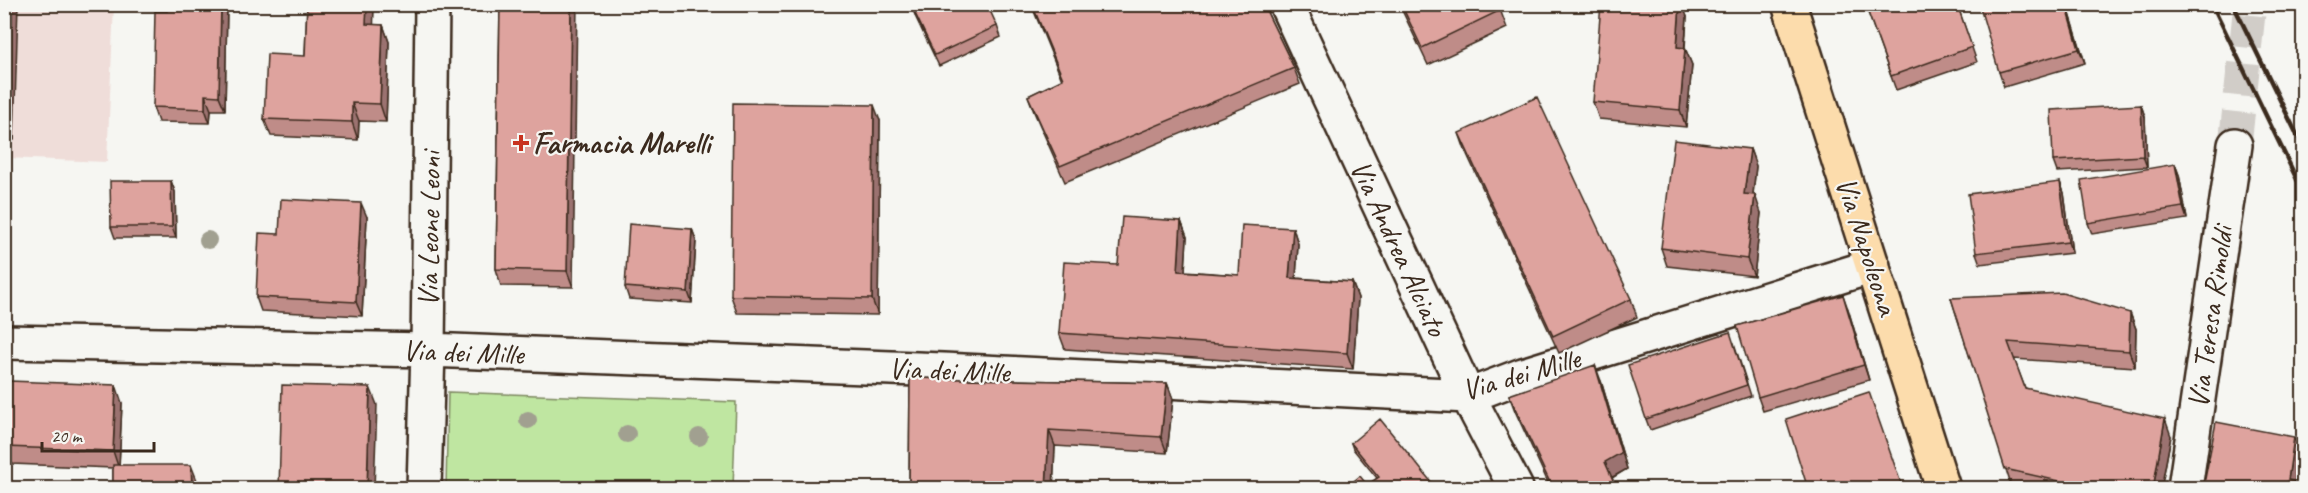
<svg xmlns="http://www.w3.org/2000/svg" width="2308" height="493" font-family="Caveat,sans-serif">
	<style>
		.built { fill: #efddd9 }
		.green { fill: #bfe6a1; stroke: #7d8860; stroke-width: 1.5 }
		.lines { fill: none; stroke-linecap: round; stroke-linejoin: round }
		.minor-tunnel { stroke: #d1cdc8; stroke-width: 33; stroke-dasharray: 33 16; stroke-linecap: butt }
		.minor-casing { stroke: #3b2a1e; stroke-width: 38 }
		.primary-casing { stroke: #3b2a1e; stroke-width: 38 }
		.minor { stroke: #f6f6f2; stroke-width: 33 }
		.primary { stroke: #fcdcac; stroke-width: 33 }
		.rail { stroke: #3b2a1e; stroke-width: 4.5 }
		.tree { fill: #a1a090 }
		.wall { fill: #bf8c88; stroke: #3b2a1e; stroke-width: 1.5 }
		.shaded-wall { fill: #9b726f; stroke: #3b2a1e; stroke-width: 1.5 }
		.building { fill: #dea39e; stroke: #3b2a1e; stroke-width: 1.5 }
		.poi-dot { fill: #c8321e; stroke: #f6f6f2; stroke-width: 2 }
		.labels { text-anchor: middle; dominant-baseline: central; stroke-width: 4.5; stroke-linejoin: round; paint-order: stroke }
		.poi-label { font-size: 30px; font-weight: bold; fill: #3b2a1e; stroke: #f6f6f2; text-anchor: start }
		.street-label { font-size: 30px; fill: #3b2a1e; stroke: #f6f6f2 }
	</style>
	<rect width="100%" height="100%" fill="#f6f6f2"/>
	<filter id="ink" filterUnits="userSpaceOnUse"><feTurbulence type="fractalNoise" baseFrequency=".0167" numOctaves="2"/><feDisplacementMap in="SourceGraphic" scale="12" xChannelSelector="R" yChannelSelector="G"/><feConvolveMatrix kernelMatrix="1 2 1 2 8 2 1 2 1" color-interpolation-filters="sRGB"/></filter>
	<g filter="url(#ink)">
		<!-- built -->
		<path class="built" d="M18 5H114L107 162 5 158Z"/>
		<!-- green -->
		<path class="green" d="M448 392 736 402 733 488H446Z"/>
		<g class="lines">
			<!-- minor-tunnel -->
			<path class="minor-tunnel" d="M2235 145 2250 4"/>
			<!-- minor casing -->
			<g class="minor-casing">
				<path id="minor" d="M1286 4 1468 396 1516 488
					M4 342 428 350 943 370 1468 396 1523 375 1873 266
					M424 488 428 350 432 4
					M2185 488 2235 145"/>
			</g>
			<!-- primary casing -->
			<g class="primary-casing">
				<path id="primary" d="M1789 4 1943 488"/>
			</g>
			<!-- minor -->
			<use href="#minor" class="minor"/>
			<!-- primary -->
			<use href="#primary" class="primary"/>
			<!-- rail -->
			<path class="rail" d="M2212 4 2304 194
				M2233 4 2304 149"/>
		</g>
		<!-- trees -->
		<g class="tree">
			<circle cx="208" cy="240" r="9"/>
			<circle cx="528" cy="420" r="9"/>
			<circle cx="627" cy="434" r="9"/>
			<circle cx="699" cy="437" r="9"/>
		</g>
		<!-- wall -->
		<path class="wall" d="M4 4 14 140H4Z
			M167 4H227L225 110H211L210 123 158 122 153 107 167 11Z
			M307 4H374L373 25H383L389 42 386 122 359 121 358 140 271 136 264 119 305 56Z
			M500 4 573 287 501 286 496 269Z
			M1031 4H1263L1294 68 1300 84 1065 182 1034 112 1028 96 1062 80Z
			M1399 4H1498L1507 28 1428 65Z
			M1865 4H1957L1977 62 1896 90Z
			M2067 4 2085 63 2004 87 1999 72Z
			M912 7 997 26 1001 37 939 66 916 18Z
			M1687 17 1685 48 1692 65 1686 127 1599 119 1593 102Z
			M2141 105 2145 117 2147 167 2057 172 2053 161Z
			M880 121 878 315 737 313 731 296Z
			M1459 133 1631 299 1637 317 1559 353 1465 150Z
			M1750 149 1756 166 1753 195 1761 213 1754 276 1667 266 1661 248Z
			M2175 164 2179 175 2187 219 2092 234 2088 223Z
			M171 181 175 192 176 238H115L111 227Z
			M2060 182 2064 193 2072 253 1980 264 1976 253Z
			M367 217 362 316 261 311 256 297 279 234Z
			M1181 221 1187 237 1185 271 1239 275 1293 228 1298 244 1296 278 1352 282 1358 298 1353 369 1065 349 1059 333 1118 265Z
			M692 229 696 240 692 303 629 299 625 287Z
			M1951 298 2130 313 2136 329 2135 367 2014 359 2025 388 2171 436 2161 489H2027L2011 485Z
			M1848 309 1869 380 1763 411 1758 397Z
			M1734 343 1751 396 1650 430 1646 419Z
			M910 378 1167 383 1173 399 1167 453 1055 446 1053 489H909Z
			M1601 381 1627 469 1612 478 1617 489H1551L1515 411 1509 395Z
			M122 403 119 465 198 483V489H113V468L12 464 6 447Z
			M1351 443 1437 489 1367 485 1377 478 1353 449Z"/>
		<!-- shaded-wall -->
		<path class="shaded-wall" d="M11 4H18L14 140 8 124Z
			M221 4H227L225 110 219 96Z
			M367 4H374L373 42 366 24Z
			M571 4H577L573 287 567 271Z
			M1680 4H1683L1687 17 1683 65 1677 47Z
			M2066 4H2067L2085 63 2079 49Z
			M383 25 389 42 386 122 380 104Z
			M1685 48 1692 65 1686 127 1680 110Z
			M205 95 211 110 210 123 205 109Z
			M352 103 359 121 358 140 352 122Z
			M874 105 880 121 878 315 872 299Z
			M2141 105 2145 117 2147 167 2143 156Z
			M1750 149 1756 166 1751 211 1744 194Z
			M4 161 7 168 5 322 4 321Z
			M2175 164 2179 175 2187 219 2183 207Z
			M171 181 175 192 176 238 172 227Z
			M2060 182 2064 193 2072 253 2068 242Z
			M1755 195 1761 213 1754 276 1747 259Z
			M361 203 367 217 362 316 356 302Z
			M1181 221 1187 237 1184 287 1178 271Z
			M1293 228 1298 244 1295 294 1289 278Z
			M692 229 696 240 692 303 688 292Z
			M1352 282 1358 298 1353 369 1347 353Z
			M1843 295 1848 309 1869 380 1864 365Z
			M2130 313 2136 329 2135 367 2129 351Z
			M1595 365 1601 381 1627 469 1611 478 1605 462Z
			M1167 383 1173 399 1167 453 1161 437Z
			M116 385 122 403 119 469 113 451Z
			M370 387 377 405 374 489H367Z
			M2165 419 2171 436 2161 489H2153Z
			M1049 430 1055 446 1053 489H1046Z
			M2294 437 2300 453 2295 489 2288 480Z
			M191 465 198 483V489H192Z"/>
		<!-- building -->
		<path class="building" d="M4 4H11L8 124H4Z
			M167 4H221L219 96 205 95V109L153 107 155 11H167Z
			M307 4H367L366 24 383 25 380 104 352 103V122L264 119 267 54 305 56Z
			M500 4H571L567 271 496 269Z
			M917 4H987L997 26 935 55 912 7Z
			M1032 4H1263L1294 68 1060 166 1028 96 1063 79Z
			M1401 4H1498L1501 10 1422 48Z
			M1601 4H1680L1677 47 1685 48 1680 110 1593 102Z
			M1865 4H1957L1972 47 1891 76Z
			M1979 4H2066L2079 49 1999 72Z
			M1537 97 1631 299 1553 336 1459 133Z
			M733 103 874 105 872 299 731 296Z
			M2141 105 2143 156 2053 161 2051 110Z
			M1674 140 1750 149 1744 194 1755 195 1747 259 1661 248Z
			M2175 164 2183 207 2088 223 2081 180Z
			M110 181H171L172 227H111Z
			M2060 182 2068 242 1976 253 1968 194Z
			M281 199 361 203 356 302 256 297 259 233 279 234Z
			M1122 217 1181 221 1178 271 1239 275 1242 225 1293 228 1289 278 1352 282 1347 353 1059 333 1064 262 1118 265Z
			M629 224 692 229 688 292 625 287Z
			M2062 293 2130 313 2129 351 2008 342 2025 388 2165 419 2153 489H2095L2005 469 1951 298Z
			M1843 295 1864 365 1758 397 1737 326Z
			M1730 332 1747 385 1646 419 1628 365Z
			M1595 365 1621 453 1605 462 1617 489H1553L1509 395Z
			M910 378 1167 383 1161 437 1049 430 1046 489H909Z
			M9 381 116 385 113 451 6 447Z
			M282 385 370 387 367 489H279Z
			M1869 392 1903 489H1808L1786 419Z
			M1380 419 1437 489H1344L1360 476 1367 485 1379 477 1351 443Z
			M2216 422 2294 437 2288 480 2300 483 2299 489H2203Z
			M113 465H191L192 489H113Z"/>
	</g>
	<!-- markers -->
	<path class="poi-dot" d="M518 134h6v6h6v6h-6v6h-6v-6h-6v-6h6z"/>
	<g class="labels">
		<!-- poi labels -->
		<g class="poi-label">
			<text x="533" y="143">Farmacia Marelli</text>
		</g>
		<!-- street labels -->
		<g class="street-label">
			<text transform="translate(429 229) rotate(-89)">Via Leone Leoni</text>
			<text transform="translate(1867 246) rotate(72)">Via Napoleona</text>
			<text transform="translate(1399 248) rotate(65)">Via Andrea Alciato</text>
			<text transform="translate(2210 317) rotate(-82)">Via Teresa Rimoldi</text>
			<text transform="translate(463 352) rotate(2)">Via dei Mille</text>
			<text transform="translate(949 370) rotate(2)">Via dei Mille</text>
			<text transform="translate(1521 374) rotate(-16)">Via dei Mille</text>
		</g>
	</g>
	<!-- margin -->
	<rect width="2308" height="493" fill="none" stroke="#f6f6f2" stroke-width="24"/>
	<rect x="12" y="12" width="2284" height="469" fill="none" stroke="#3b2a1e" stroke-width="2" filter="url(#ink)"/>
	<!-- scale -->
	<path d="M42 442v9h112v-9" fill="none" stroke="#3b2a1e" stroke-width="3"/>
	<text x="51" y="442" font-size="18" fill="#3b2a1e" stroke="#f6f6f2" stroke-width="4.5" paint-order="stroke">20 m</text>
</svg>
